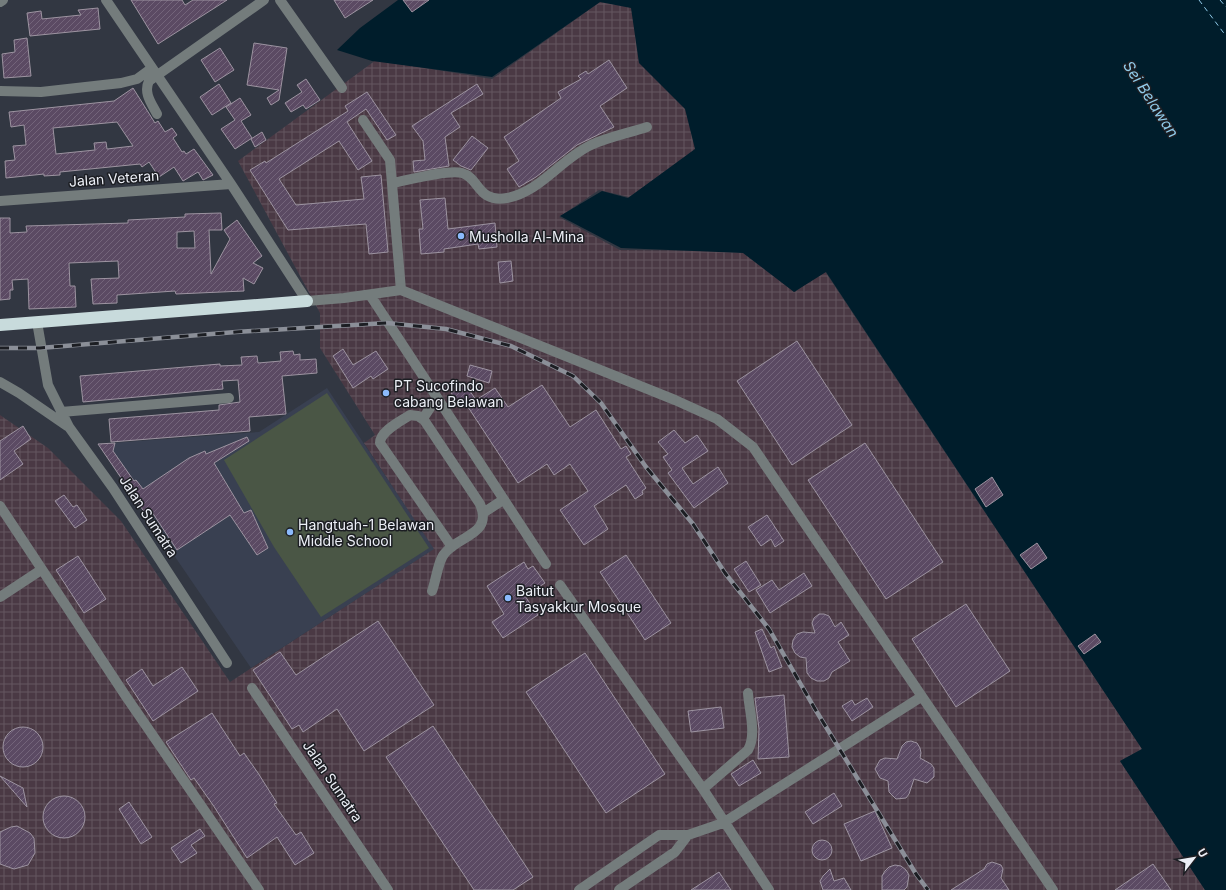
<svg xmlns="http://www.w3.org/2000/svg" width="1226" height="890" font-family="Inter,sans-serif">
	<style>
		.industrial { fill: url(#industrial-grid) }
		.built { fill: #394051 }
		.park { fill: #4a5645 }
		.water { fill: #001d2b }
		.lines { fill: none; stroke-linecap: round; stroke-linejoin: round }
		.ferry { stroke: #90cbea; stroke-width: 1; stroke-dasharray: 5 4; stroke-linecap: butt }
		.building { fill: url(#building-hatch); stroke: #9d94a1; fill-rule: evenodd }
		.minor { stroke: #747c7c; stroke-width: 10 }
		.highway { stroke: #c8dbdc; stroke-width: 12 }
		.rail-casing { stroke: #8b8f98; stroke-width: 4.5 }
		.rail { stroke: #1c1e23; stroke-width: 3; stroke-dasharray: 9; stroke-linecap: butt }
		.poi-dot { fill: #8bbafc; stroke: #1c1e23; stroke-width: 1.5 }
		.labels { text-anchor: middle; dominant-baseline: central; stroke-width: 3; stroke-linejoin: round; paint-order: stroke }
		.street-label { font-size: 14px; fill: #eceff6; stroke: #1c1e23 }
		.poi-label { font-size: 14px; fill: #eceff6; stroke: #1c1e23; text-anchor: start }
		.water-label { font-size: 15px; font-style: italic; fill: #90cbea; stroke: #1c1e23 }
	</style>
	<defs>
		<pattern id="industrial-grid" width="8" height="8" patternUnits="userSpaceOnUse"><rect width="8" height="8" fill="#4a3944"/><path d="M0 4h8M4 0v8" fill="none" stroke="#645660"/></pattern>
		<pattern id="building-hatch" width="6" height="6" patternUnits="userSpaceOnUse"><rect width="6" height="6" fill="#5b4a63"/><path d="M-1 1l2-2M0 6l6-6M5 7l2-2" fill="none" stroke="#73647a"/></pattern>
	</defs>
	<rect width="100%" height="100%" fill="#323742"/>
	<!-- industrial -->
	<path class="industrial" d="M600 2 632 6 639 62 685 107 698 149 629 197 599 190 559 217 620 250 743 251 795 292 824 270 1142 749 1120 761 1205 890H0V415L48 448 121 521 230 682 433 549 364 443 375 435 320 348V313L238 161 376 60 492 79Z"/>
	<!-- built -->
	<path class="built" d="M327 388 434 549 251 668 98 444 259 432Z"/>
	<!-- park -->
	<path class="park" d="M327 393 429 548 321 617 274 547 224 460Z"/>
	<!-- water -->
	<path class="water" d="M398 0H1226V890H1205L1120 761 1142 749 826 272 794 292 743 253 621 248 560 216 602 191 628 198 695 149 685 109 639 63 631 8 600 2 492 77 372 61 337 50 360 28Z"/>
	<g class="lines">
		<!-- ferry -->
		<path class="ferry" d="M1199 0 1226 36
			M1220 0 1226 7"/>
	</g>
	<!-- building -->
	<path class="building" d="M131 0H182L185 5 193 0H227L158 44Z
		M334 0H373L345 18Z
		M403 0H429L412 12Z
		M98 8 100 29 30 36 27 13 41 11 42 19 81 15 78 10Z
		M27 38 31 76 4 78 2 54 15 52 14 40Z
		M254 43 287 48 279 100 271 105 267 98 279 90 247 85Z
		M220 48 234 70 215 82 201 60Z
		M609 60 627 88 600 106 614 127 577 145 536 177 519 187 507 169 519 161 504 137 561 98 558 92 581 79 578 76 586 71 588 74Z
		M306 79 320 100 306 109 303 105 291 112 285 103 302 92 297 85Z
		M219 84 231 103 212 115 200 97Z
		M477 84 483 94 451 113 460 127 445 137 449 166 414 172 413 161 425 160 423 141 412 126Z
		M133 88 155 123 158 121 165 132 172 128 177 135 173 138 182 152 184 151 186 154 194 149 213 175 203 180 198 172 183 181 174 167 159 177 149 162 142 167 140 164 60 172V175L44 176V174L6 178 5 161 15 160 13 146 26 145 24 125 11 127 9 112 114 101ZM117 122 133 146 107 149 106 142 94 143 95 150 56 154 53 128Z
		M367 92 396 135 387 140 366 109 347 122 372 161 358 170 339 141 279 179 296 205 364 199 361 177 381 175 388 252 369 254 366 224 288 230 250 170 265 161 266 163 348 111 345 106Z
		M240 98 251 115 241 121 252 138 235 149 221 129 235 120 226 107Z
		M262 132 266 140 255 147 251 139Z
		M472 136 488 148 471 170 461 166 453 160Z
		M445 198 448 229 495 223 497 247 479 249 478 244 444 249V252L421 254 419 229H423L420 200Z
		M221 213 222 230H209L211 274 230 239 224 230 237 220 262 256 253 263 263 268 254 284 243 278 244 291 176 294 175 291 117 295V303L93 304 91 279 119 278 118 261 69 263 70 286H75L76 307 29 309 28 279 12 280 13 290H10V299L0 300V218H10V233L27 232 26 226 128 223V220L185 217V214ZM194 231 195 248H177V232Z
		M511 261 513 281 500 283 498 262Z
		M797 341 852 425 792 465 737 381Z
		M343 349 353 365 376 351 388 369 373 379 371 376 353 388 333 356Z
		M293 351 294 355 300 354V360L316 359 317 373 282 376 286 414 249 417 250 431 111 442 109 419 219 410V405L240 402 238 380 222 381 223 389 83 402 80 376 220 364V366L242 365 241 357 257 356 258 363 281 361 280 352Z
		M470 365 492 371 489 383 467 376Z
		M465 384 476 400 495 388 508 407 542 385 570 427 596 410 621 449 626 446 631 454 626 457 646 488 642 491 643 494 635 499 626 485 594 506 608 529 584 545 560 510 588 491 570 464 554 475 547 464 518 483 466 404 461 408 451 393Z
		M23 426 31 439 14 451 23 464 0 480V441Z
		M674 430 685 443 697 435 708 451 682 468 693 484 718 467 728 483 694 508 668 473 672 470 663 457 668 454 658 442Z
		M247 437 249 441 214 463 244 513 251 510 268 548 257 555 230 515 177 550 152 512 147 516 98 444 115 443 113 451 134 481 136 480 143 489 189 458 205 451 206 454Z
		M865 443 943 562 886 599 808 480Z
		M992 477 1003 495 986 507 975 489Z
		M64 495 73 507 77 505 87 520 75 528 55 501Z
		M767 515 784 541 775 547 771 539 761 546 748 527Z
		M1037 543 1047 558 1031 569 1020 555Z
		M626 555 671 623 645 640 600 572Z
		M78 556 106 599 84 613 56 570Z
		M746 561 761 585 749 592 734 569Z
		M524 562 528 569 533 566 545 583 525 596 538 615 503 638 492 622 504 614 487 586Z
		M804 573 812 586 770 613 756 590 772 580 779 590Z
		M966 604 1010 671 956 707 912 639Z
		M819 614H824L829 616 835 627 841 622 849 635 838 642 850 661 832 672 829 678 824 681H817L811 678 807 673 806 658 800 657 795 653 792 647 793 640 797 634 803 632 815 633 812 623 814 618Z
		M378 621 434 705 364 751 337 709 303 732 299 725 292 729 253 670 280 652 296 675Z
		M762 629 771 648 774 646 782 667 769 672 755 632Z
		M1095 634 1101 642 1084 654 1078 646Z
		M585 653 665 774 606 813 526 692Z
		M182 667 198 691 153 721 126 680 142 669 153 686Z
		M784 695 789 757 758 759 759 729 755 698Z
		M867 698 873 707 852 721 842 706 852 700 855 705Z
		M721 707 724 728 691 732 688 711Z
		M212 713 240 756 244 753 258 773 277 803 274 804 296 835 301 832 314 853 295 865 277 837 247 858 213 805 194 778 191 780 166 742Z
		M433 726 533 877 513 890H474L386 757Z
		M3 747a20 20 0 1 1 40 0a20 20 0 1 1-40 0Z
		M911 741 917 743 920 748 921 753 920 758 931 764 934 768V777L927 783 914 779 909 794 906 798 896 799 889 792 888 781 880 778 875 769 880 760 885 758 897 759 902 746 906 742Z
		M753 760 761 773 739 786 731 774Z
		M0 776 23 788 27 807Z
		M834 793 842 806 813 824 805 812Z
		M43 817a21 21 0 1 1 42 0a21 21 0 1 1-42 0Z
		M129 802 152 837 141 844 119 809Z
		M875 811 892 848 861 861 844 824Z
		M17 826 30 833 34 838 35 853 28 865 14 869 0 864V832L11 827Z
		M200 829 205 836 191 845 197 853 181 863 171 848Z
		M812 850a10 10 0 1 1 20 0a10 10 0 1 1-20 0Z
		M992 862 1001 865 1003 869 1001 878 1009 890H951L984 869 987 864Z
		M1153 864 1171 890H1115Z
		M895 865 901 866 906 870 909 875 907 887 904 890H882V876L885 871 889 867Z
		M830 869 834 881 844 878 851 890H823L820 881 823 876Z
		M719 872 731 890H691Z"/>
	<g class="lines">
		<!-- minor -->
		<path class="minor" d="M106 0 231 184 307 301 344 298 401 290 675 400 717 419 753 447 1053 890
			M280 0 342 88
			M0 2 3 0
			M0 91 41 92 121 83 137 79 152 68
			M157 114C152 104 143 93 149 81L264 0
			M363 120 390 160 401 290
			M393 183C409 180 448 169 462 173 480 178 477 203 507 198 540 192 561 159 591 145 608 137 629 133 647 127
			M0 201 231 184
			M370 295 546 564
			M37 322 48 385 69 427 113 488 227 663
			M0 382 19 393 67 426
			M61 412 229 398
			M424 420 418 416 410 415C401 421 380 431 380 443L452 547
			M0 506 125 695 259 890
			M483 513 503 500
			M560 585 703 789 769 890
			M432 591C436 581 438 560 445 553 459 535 493 535 480 504L424 420V417L436 399
			M0 597 41 570
			M252 688 388 890
			M703 789 748 750C757 734 749 710 748 693
			M579 890 659 835H688L723 823 921 697
			M619 890 675 852 688 835"/>
		<!-- highway -->
		<path class="highway" d="M0 325 307 301"/>
		<!-- rail casing -->
		<g class="rail-casing">
			<path id="rail" d="M0 348H40L236 332 387 323 446 329 511 346 573 376 601 403 646 467 693 524 725 573 769 629 815 709 916 874 928 890"/>
		</g>
		<!-- rail -->
		<use href="#rail" class="rail"/>
	</g>
	<!-- markers -->
	<g class="poi-dot">
		<circle cx="461" cy="236" r="4"/>
		<circle cx="386" cy="393" r="4"/>
		<circle cx="290" cy="532" r="4"/>
		<circle cx="508" cy="598" r="4"/>
	</g>
	<g class="labels">
		<!-- street labels -->
		<g class="street-label">
			<text transform="translate(114 178) rotate(-4)">Jalan Veteran</text>
			<text transform="translate(149 516) rotate(57)">Jalan Sumatra</text>
			<text transform="translate(333 781) rotate(56)">Jalan Sumatra</text>
		</g>
		<!-- poi labels -->
		<g class="poi-label">
			<text x="469" y="236">Musholla Al-Mina</text>
			<text x="394" y="385">PT Sucofindo<tspan x="394" dy="16">cabang Belawan</tspan></text>
			<text x="298" y="524">Hangtuah-1 Belawan<tspan x="298" dy="16">Middle School</tspan></text>
			<text x="516" y="590">Baitut<tspan x="516" dy="16">Tasyakkur Mosque</tspan></text>
		</g>
		<!-- water labels -->
		<g class="water-label">
			<text transform="translate(1151 99) rotate(57)">Sei Belawan</text>
		</g>
	</g>
	<!-- north arrow -->
	<g transform="translate(1194 858) rotate(59)" stroke="#1c1e23" stroke-width="3" paint-order="stroke">
	<path d="M0-3L7 15L0 10L-7 15Z" fill="#eceff6"/>
	<text y="-6" font-size="11" font-weight="bold" text-anchor="middle" fill="#eceff6">U</text>
	</g>
</svg>
